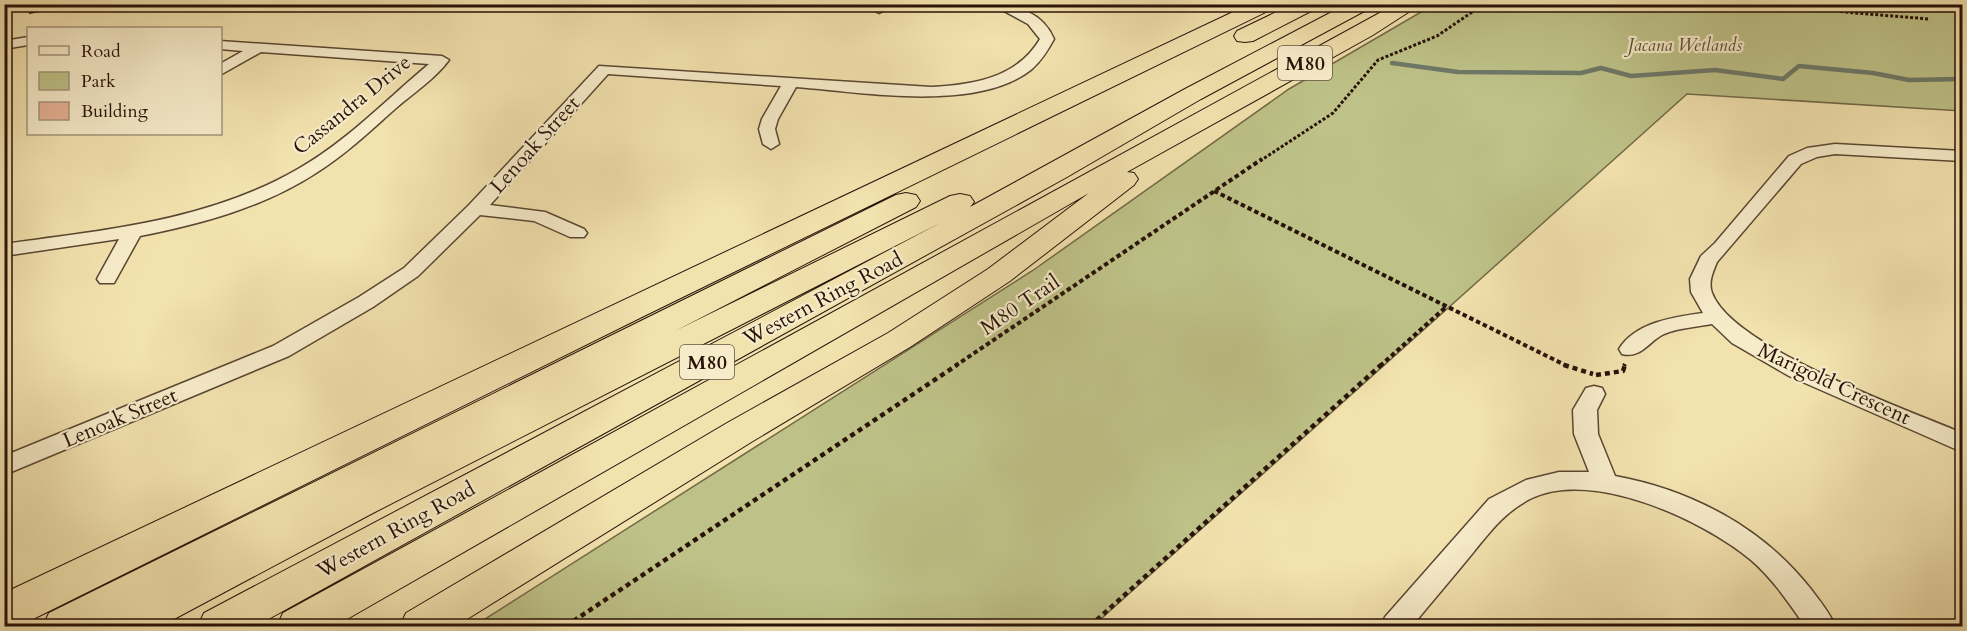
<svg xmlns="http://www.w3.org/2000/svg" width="1967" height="631" font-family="Cardo,serif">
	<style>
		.green { fill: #bec288; stroke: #736a48; stroke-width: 1.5 }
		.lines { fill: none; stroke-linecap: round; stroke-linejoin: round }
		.stream { stroke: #6e7968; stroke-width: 4.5 }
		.building { fill: #e6b195; stroke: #281209; stroke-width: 1.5 }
		.minor-casing { stroke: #5a4632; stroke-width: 3 }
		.highway-casing { stroke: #281209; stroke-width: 2 }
		.path-far2 { stroke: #281209; stroke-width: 3; stroke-dasharray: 3 2; stroke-linecap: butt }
		.path-far1 { stroke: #281209; stroke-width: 4; stroke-dasharray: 4.5 3; stroke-linecap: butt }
		.path { stroke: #281209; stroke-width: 4.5; stroke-dasharray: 5 4; stroke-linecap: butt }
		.minor { fill: #f7ecca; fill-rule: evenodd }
		.highway { fill: #f2e2ae; fill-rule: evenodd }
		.labels { text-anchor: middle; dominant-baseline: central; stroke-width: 4.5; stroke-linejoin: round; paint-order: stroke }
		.far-park-label { font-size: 18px; font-style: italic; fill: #5c5035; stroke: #f7ecca }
		.shield { fill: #f7ecca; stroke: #665343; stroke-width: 1.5 }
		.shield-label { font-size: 20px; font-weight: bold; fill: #281209 }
		.street-label { font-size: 21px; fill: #281209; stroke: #f7ecca }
	</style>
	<rect width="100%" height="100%" fill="#f2e2ae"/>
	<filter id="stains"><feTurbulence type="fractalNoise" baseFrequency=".00333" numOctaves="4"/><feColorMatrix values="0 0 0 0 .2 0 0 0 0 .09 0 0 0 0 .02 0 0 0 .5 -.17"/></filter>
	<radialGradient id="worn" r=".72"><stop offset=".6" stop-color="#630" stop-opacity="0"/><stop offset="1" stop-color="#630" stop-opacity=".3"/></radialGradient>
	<!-- green -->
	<path class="green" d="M1433 5H1962V111L1687 94 1093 626H474L1032 271 1289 89Z"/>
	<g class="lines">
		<!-- stream -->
		<path class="stream" d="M1392 63 1458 72 1581 73 1601 68 1631 76 1715 70 1783 79 1799 66 1873 73 1909 80 1962 79"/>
	</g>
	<!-- building -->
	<path class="building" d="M42 4H82L30 13 32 6Z"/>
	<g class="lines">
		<!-- minor casing -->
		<g class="minor-casing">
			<path id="minor" d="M878 4H897L879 13 872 9Z
				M991 4C1017 4 1043 13 1054 39 1048 50 1042 60 1032 69 978 113 862 92 796 87L778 119 775 129 779 144 771 149 763 144 759 129 762 119 781 86 608 74 490 205 545 212 584 229 587 233 584 237H570L534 221 480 215 418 276 373 307 289 356 4 475V456L273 346 359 297 404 268 469 205 599 66 931 87C973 85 1017 78 1040 39L1028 24Z
				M28 37V45L4 49V41Z
				M220 41 442 56 449 60C435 79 412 94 395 109 370 131 345 155 316 173 264 207 201 224 140 236L114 283H100L97 279 119 239 4 256V244C105 230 208 221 298 169 346 142 387 99 429 64L261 52 220 75V64L243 51 220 49Z
				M1835 144 1962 151V161L1835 154 1817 157 1801 164 1717 262C1713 272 1708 282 1712 293 1733 348 1906 409 1962 433V452L1789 376 1732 343 1712 324C1696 327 1678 328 1664 334 1649 341 1641 359 1622 354L1619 349C1636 322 1674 317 1703 313L1691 292 1690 279 1701 256 1715 243 1789 156 1807 148Z
				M1594 386 1602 388 1605 394 1597 410 1598 434 1615 476C1691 490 1762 527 1810 588 1819 600 1830 613 1835 626H1805C1789 603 1772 578 1751 560 1703 520 1593 469 1532 498 1503 512 1487 536 1467 560 1449 582 1430 604 1412 626H1381L1385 617 1489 499 1526 480 1559 472H1589L1574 434 1573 410 1586 388Z"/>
		</g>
		<!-- highway casing -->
		<g class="highway-casing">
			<path id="highway" d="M1250 4H1277L1274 8 646 315 19 626H4V593Z
				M1293 4H1320L1317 8 1253 41 1245 42 1237 41 1234 36 1237 31Z
				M1347 4H1373L1370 8 1201 99 1067 177 256 626H198L204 613 942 222 373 513 161 626H43L49 613 896 195 906 193 916 195 920 201 916 207 675 331 950 196 960 194 970 196 974 202 970 207 1185 89Z
				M1396 4H1421L1373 35 1127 172 1134 173 1138 179 1134 185 1010 281 910 347 753 441 456 626H400L406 613 727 423 888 333 988 269 1089 193 335 626H277L283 613Z"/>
		</g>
		<!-- path-far2 -->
		<path class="path-far2" d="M1796 4 1844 12 1929 19
			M1260 161 1333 113 1378 60 1437 36 1484 4"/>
		<!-- path-far1 -->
		<path class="path-far1" d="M1214 191 1567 366
			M955 366 1262 159
			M1380 366 1447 306
			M1624 366 1625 364"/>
		<!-- path -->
		<path class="path" d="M1564 365 1593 374
			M1596 375 1623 371 1625 365
			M566 626 957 365
			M1090 626 1381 365"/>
		<!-- minor -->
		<use href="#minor" class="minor"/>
		<!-- highway -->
		<use href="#highway" class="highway"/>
	</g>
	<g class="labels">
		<!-- far-park labels -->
		<g class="far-park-label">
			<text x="1685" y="45">Jacana Wetlands</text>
		</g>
		<!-- shield labels -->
		<g class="shield">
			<rect x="1278" y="46" width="54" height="34" rx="4.5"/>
			<rect x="680" y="345" width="54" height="34" rx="4.5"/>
		</g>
		<g class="shield-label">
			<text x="1305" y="63">M80</text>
			<text x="707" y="362">M80</text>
		</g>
		<!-- street labels -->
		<g class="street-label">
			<text transform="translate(352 105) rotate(-39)">Cassandra Drive</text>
			<text transform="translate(535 145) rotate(-48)">Lenoak Street</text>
			<text transform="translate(823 299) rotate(-28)">Western Ring Road</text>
			<text transform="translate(1020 305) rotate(-34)">M80 Trail</text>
			<text transform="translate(1834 384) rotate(25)">Marigold Crescent</text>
			<text transform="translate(120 418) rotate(-23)">Lenoak Street</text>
			<text transform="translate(396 530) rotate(-29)">Western Ring Road</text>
		</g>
	</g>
	<!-- margin -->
	<rect width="1967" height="631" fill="none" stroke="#f2e2ae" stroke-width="24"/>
	<rect x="6" y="6" width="1955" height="619" fill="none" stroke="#281209" stroke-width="3"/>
	<rect x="12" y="12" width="1943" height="607" fill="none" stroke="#281209" stroke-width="1.5"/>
	<!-- legend -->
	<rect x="27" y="27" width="195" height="108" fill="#f7ecca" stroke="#a4957d" stroke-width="1.5"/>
	<rect x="39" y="46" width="30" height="9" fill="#f7ecca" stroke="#a4957d" stroke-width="1.5"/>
	<text x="81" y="57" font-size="18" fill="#281209">Road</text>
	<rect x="39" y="72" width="30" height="18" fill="#bec288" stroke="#a4957d" stroke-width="1.5"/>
	<text x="81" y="87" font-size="18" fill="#281209">Park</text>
	<rect x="39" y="102" width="30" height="18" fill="#e6b195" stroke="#a4957d" stroke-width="1.5"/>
	<text x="81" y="117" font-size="18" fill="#281209">Building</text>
	<rect width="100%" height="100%" filter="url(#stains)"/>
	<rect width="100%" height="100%" fill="url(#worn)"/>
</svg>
